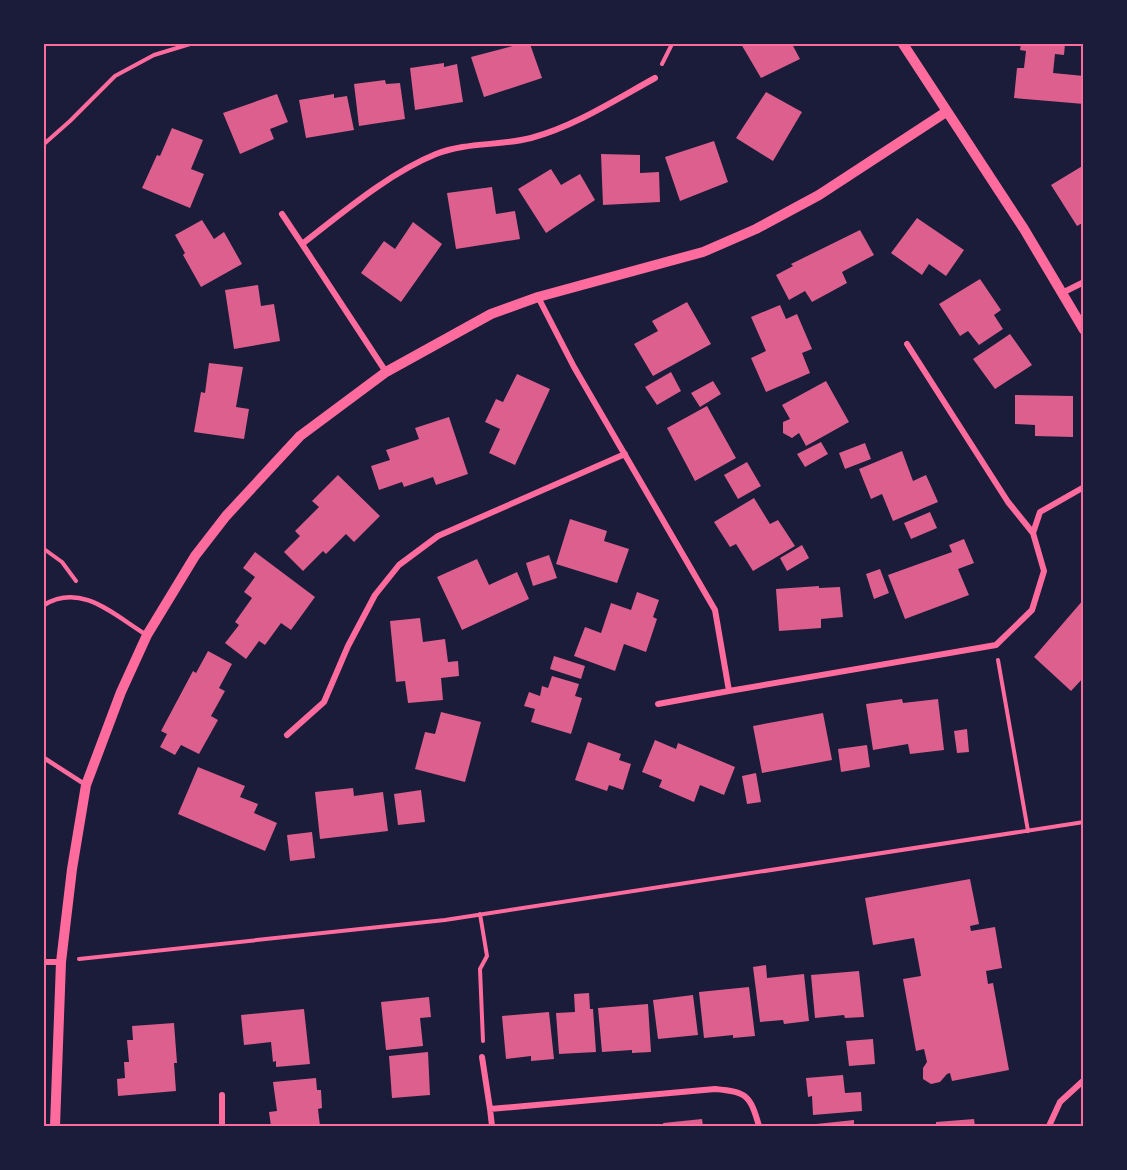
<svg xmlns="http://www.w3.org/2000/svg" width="1127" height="1170" font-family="'DM Sans',sans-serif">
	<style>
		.building { fill: #dd5f8e }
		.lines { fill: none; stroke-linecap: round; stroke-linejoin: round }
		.path { stroke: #ff6b9d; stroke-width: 4 }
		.service { stroke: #ff6b9d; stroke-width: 4.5 }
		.minor { stroke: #ff6b9d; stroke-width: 6 }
		.tertiary { stroke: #ff6b9d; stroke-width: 10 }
		.neatline { fill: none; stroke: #ff6b9d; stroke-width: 2 }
	</style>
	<rect width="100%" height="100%" fill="#1b1b3a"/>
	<!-- building -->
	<path class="building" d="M520 44H530L542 78 484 97 471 57Z
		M741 44H792L800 59 761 78Z
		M1021 44H1065L1064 55 1055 54 1053 73 1084 76V104L1014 98 1017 68H1024L1026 51 1020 50Z
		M444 63V67L457 64 463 102 415 110 410 68Z
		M385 80 386 84 400 83 405 119 359 126 354 84Z
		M766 92 802 112 773 161 736 138Z
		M277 94 288 122 270 129 274 139 240 154 223 113Z
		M334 94V98L347 96 354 130 306 138 299 100Z
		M172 128 203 140 191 169 204 174 190 208 142 188 157 155 160 156Z
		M714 141 728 182 680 201 665 157Z
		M601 154 640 155V173L659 172 660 202 603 205Z
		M1084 165V222L1077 226 1051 185Z
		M551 169 561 185 580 174 595 200 546 233 518 189Z
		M492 187 496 214 515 211 520 239 456 249 447 193Z
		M917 218 964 250 946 276 929 264 922 275 891 253Z
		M202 220 214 239 224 232 242 264 201 287 183 255 185 253 175 235Z
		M413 222 442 244 401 302 361 273 384 241 395 249Z
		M860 230 874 255 842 272 847 283 812 302 805 291 789 300 776 275 793 266 791 264Z
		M980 279 1001 310 994 315 1003 329 979 345 968 331 960 336 939 304Z
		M258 285 261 306 274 304 280 341 234 349 225 290Z
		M687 302 711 344 653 376 634 344 658 331 652 321Z
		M780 305 786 319 797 314 812 349 802 353 810 373 766 392 751 358 766 351 751 317Z
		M1010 334 1032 365 995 389 973 359Z
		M209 363 243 367 236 407 249 409 244 439 194 432 201 392 205 393Z
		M671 372 681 391 657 405 645 387Z
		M517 374 550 389 515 465 489 453 500 429 485 422 496 399 503 402Z
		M713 381 721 394 700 407 691 393Z
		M826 381 849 422 806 446 799 433 792 438 783 433V422L790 419 782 405Z
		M1015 395 1073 396V437L1035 436V425L1015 424Z
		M707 406 736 458 695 481 667 428Z
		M449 417 468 474 436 485 433 477 404 487 402 482 379 490 371 466 390 460 386 450 419 439 415 428Z
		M821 442 828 454 805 467 797 454Z
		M865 443 871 459 845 469 839 453Z
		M902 451 913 481 926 475 938 502 893 521 882 494 871 499 859 469Z
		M747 462 761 486 738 499 724 475Z
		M338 475 380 516 354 542 346 534 326 554 323 551 303 571 284 552 300 536 295 531 319 507 312 501Z
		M754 498 770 524 778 520 795 546 753 571 736 544 730 547 714 522Z
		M930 512 937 528 911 539 904 523Z
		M570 519 607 531 604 541 629 549 617 583 556 564Z
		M964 539 974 563 958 569 969 595 905 619 888 575 952 552 949 545Z
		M802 545 809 558 787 571 780 558Z
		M255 552 315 597 291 630 281 623 265 645 259 641 246 659 225 643 239 625 235 622 252 598 244 592 255 577 243 568Z
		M549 555 557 578 533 586 526 563Z
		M477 559 489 585 517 572 529 599 462 630 437 577Z
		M880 569 889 593 874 599 866 574Z
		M819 586V588L840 587 843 617 821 619V628L779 631 776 589Z
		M637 592 659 600 653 617 657 619 646 652 624 644 615 671 574 656 585 627 601 633 611 603 631 610Z
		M1084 599V677L1071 691 1034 657Z
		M420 618 423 642 445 639 448 662 458 661 459 676 441 678 443 700 408 703 405 681 396 682 390 621Z
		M208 651 232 664 219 688 225 691 211 716 218 720 199 754 181 745 175 755 160 747 167 734 161 731 193 671 196 673Z
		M554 656 585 666 581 679 550 669Z
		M552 676 579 684 575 696 582 698 571 734 531 722 535 709 524 706 529 692 540 696 542 686 548 688Z
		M902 699 903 703 938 699 944 750 910 754 908 744 873 750 866 704Z
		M441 712 481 722 465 782 415 769 425 732 435 734Z
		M823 713 832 760 762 773 753 726Z
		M967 729 969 752 957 753 954 731Z
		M655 740 676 749 678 743 735 767 724 795 700 785 694 802 659 787 662 780 642 772Z
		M588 742 621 754 619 760 631 764 623 790 609 785 607 791 575 780Z
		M867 745 870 767 841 772 838 749Z
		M198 767 245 786 240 797 258 804 254 813 277 823 265 851 178 814Z
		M756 773 761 802 747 804 742 776Z
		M353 788 354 796 383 792 388 831 320 839 315 792Z
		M421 790 425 822 398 825 394 794Z
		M312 832 315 858 290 861 287 835Z
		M970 879 979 924 970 926 971 931 995 927 1002 968 986 971 988 984 993 983 1009 1070 952 1081 950 1073 947 1074 940 1082 931 1084 923 1079V1068L927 1062 924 1049 916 1051 903 979 921 976 914 938 873 945 865 898Z
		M766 965 767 978 804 974 809 1021 784 1024 783 1020 760 1022 753 967Z
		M859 971 864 1017 845 1018 844 1015 815 1018 811 975Z
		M749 987 755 1036 733 1038V1035L704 1038 699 992Z
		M589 993 590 1009H593L596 1052 559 1054 556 1013 575 1012 574 994Z
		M693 995 698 1035 658 1039 653 1000Z
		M429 997 431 1017 420 1018 423 1046 386 1050 381 1002Z
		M648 1004 651 1052 632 1053V1050L602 1052 598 1008Z
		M304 1009 310 1064 276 1067V1061L273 1062 271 1042 244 1045 241 1015Z
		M549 1012 554 1059 531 1061V1056L506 1059 502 1016Z
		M174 1023 177 1063H174L176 1091 118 1096 117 1079 125 1078 124 1062H129L127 1040H133L132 1026Z
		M873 1039 875 1064 849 1066 846 1041Z
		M428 1052 430 1095 392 1098 389 1056Z
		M843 1075 845 1093 861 1092 862 1111 813 1115 812 1096 808 1097 806 1078Z
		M316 1078 317 1090H321L322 1108 318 1109 320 1126H271L269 1112 277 1111 273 1082Z
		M702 1119 703 1126H664L663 1123Z
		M974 1119 975 1126H936V1122Z
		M854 1120V1126H816V1124Z"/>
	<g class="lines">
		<!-- path -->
		<path class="path" d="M662 64 672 44
			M44 144 70 121 115 76 154 55 190 44
			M44 549 62 562 76 581
			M998 660 1028 831
			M480 914 487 956 480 969 483 1041
			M79 959 445 920 1084 822"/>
		<!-- service -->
		<path class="service" d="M44 605C81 582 114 615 145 634
			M44 758 86 785"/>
		<!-- minor -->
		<path class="minor" d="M282 214 302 244
			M1062 293 1084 282
			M538 297 574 367 715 610 729 691 996 645 1032 610 1044 571 1033 533 1008 502 907 344
			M386 372 302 244C342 213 389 173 436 154 466 142 500 146 531 138 575 126 615 100 655 78
			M1033 533 1040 512 1084 487
			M658 704 729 691
			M287 735 324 702 348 646 375 595 399 565 438 536 625 454
			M44 962H61
			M482 1057 490 1109
			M222 1095V1126
			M492 1126 490 1109 715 1089C747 1092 750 1095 759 1126
			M1049 1126 1060 1102 1084 1080"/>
		<!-- tertiary -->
		<path class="tertiary" d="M903 44 1024 229 1084 330
			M55 1126 61 962 72 869 86 785 121 692 147 635 195 556 226 516 300 436 386 372 491 314 538 297 703 252 756 229 819 195 946 112"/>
	</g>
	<!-- border -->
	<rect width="1127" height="1170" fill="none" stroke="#1b1b3a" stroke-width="90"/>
	<rect x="45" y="45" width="1037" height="1080" class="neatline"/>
</svg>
